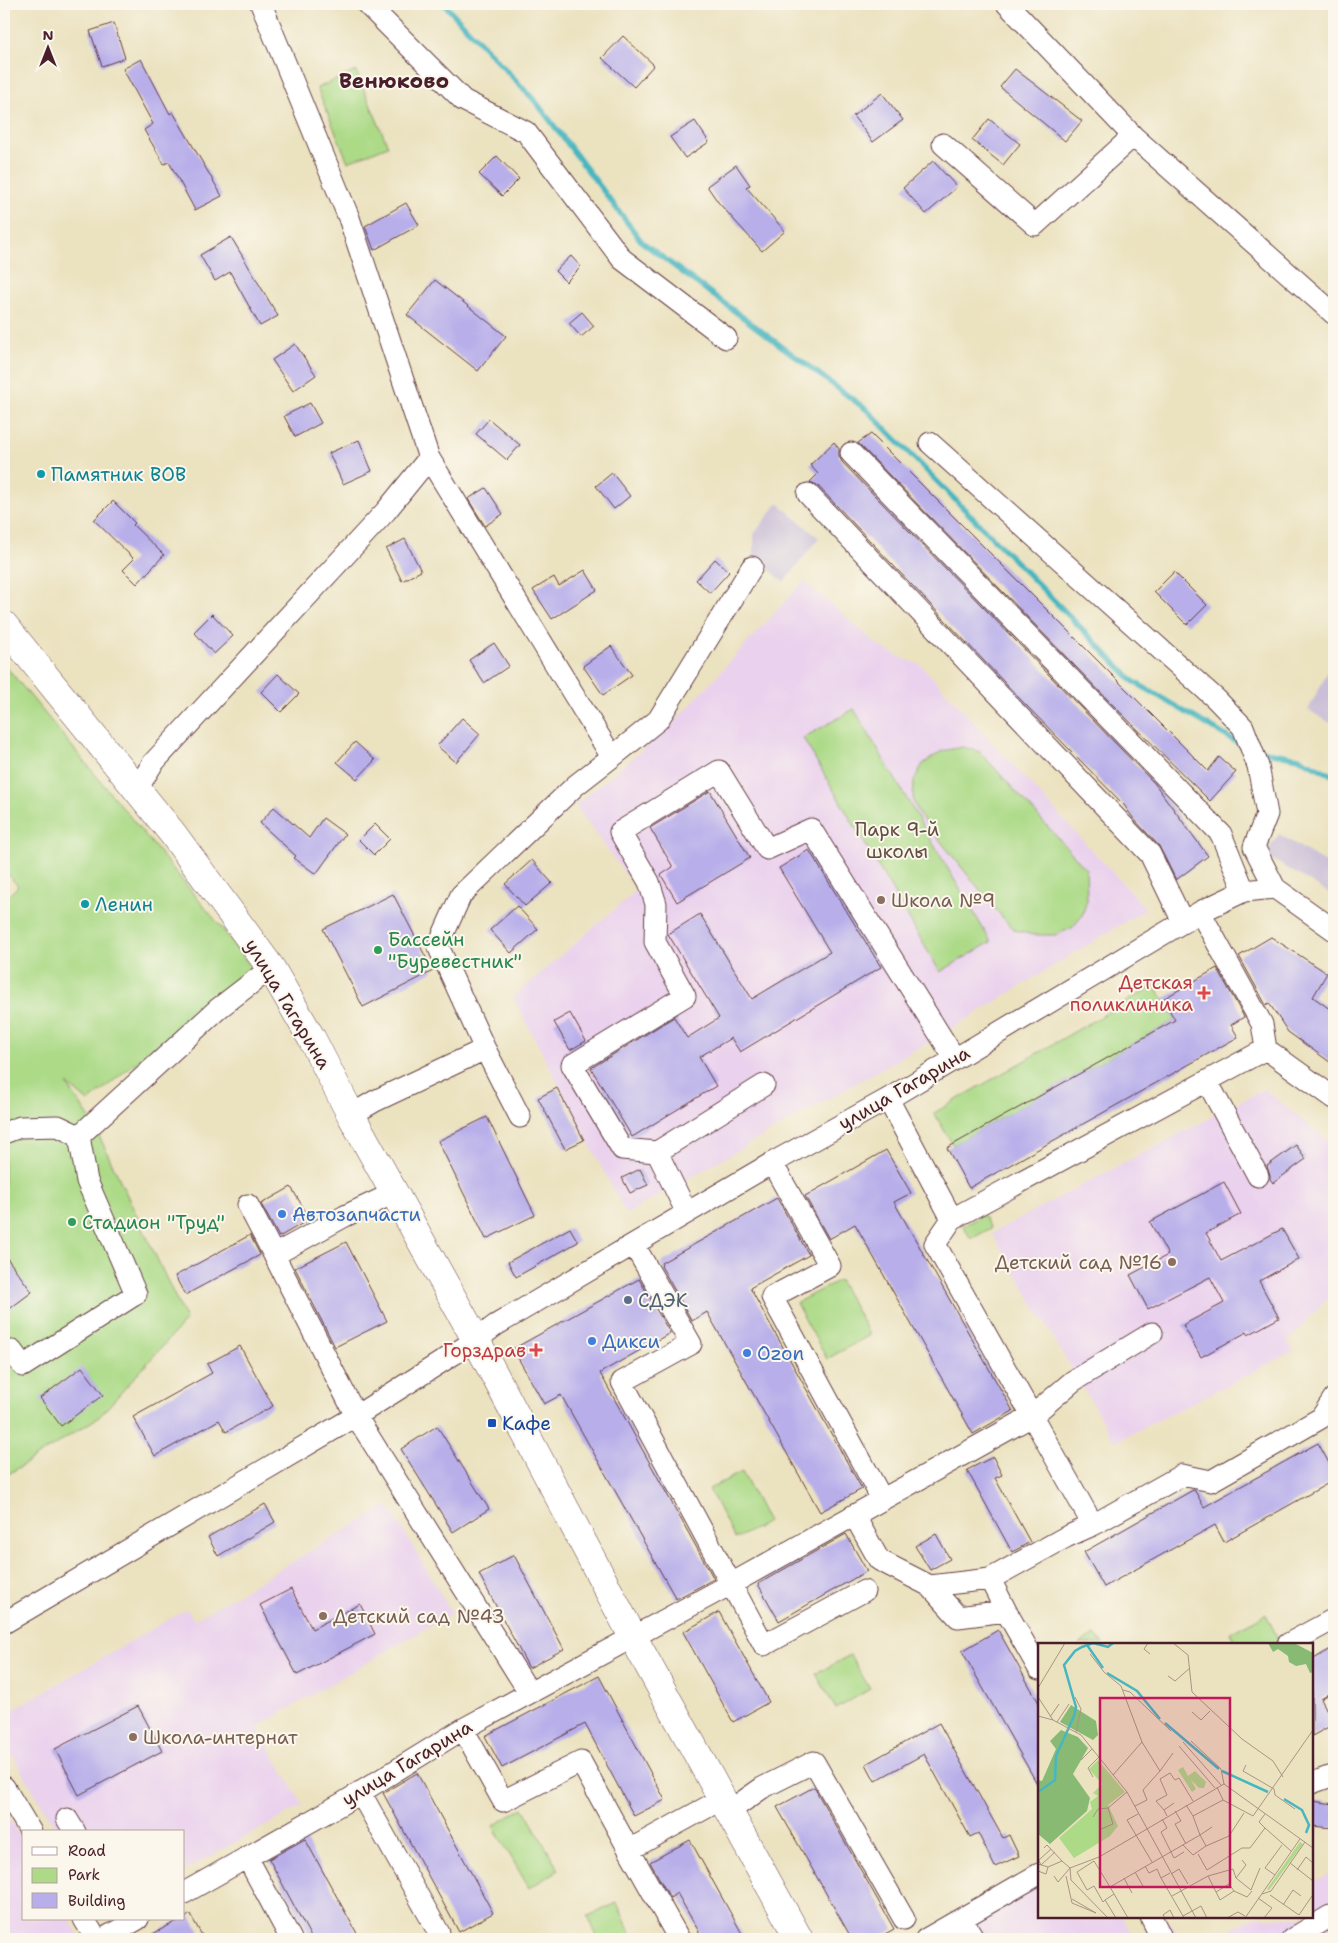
<svg xmlns="http://www.w3.org/2000/svg" width="1338" height="1943" font-family="'Shantell Sans',sans-serif">
	<style>
		.built { fill: #ead1ed }
		.industrial { fill: #cabfd7 }
		.green { fill: #acda87; stroke: #7b7c59 }
		.lines { fill: none; stroke-linecap: round; stroke-linejoin: round }
		.stream { stroke: #47b6c0; stroke-width: 5.5 }
		.building { fill: #b7aeea }
		.minor-casing { stroke: #623c41; stroke-width: 23 }
		.major-casing { stroke: #623c41; stroke-width: 29 }
		.minor { stroke: #fff; stroke-width: 21 }
		.major { stroke: #fff; stroke-width: 28 }
		.culture-dot { fill: #0f9aa8; stroke: #fbf7ec; stroke-width: 2 }
		.education-dot { fill: #8d6e63; stroke: #fbf7ec; stroke-width: 2 }
		.leisure-dot { fill: #2e9e5b; stroke: #fbf7ec; stroke-width: 2 }
		.health-dot { fill: #e0444e; stroke: #fbf7ec; stroke-width: 2 }
		.shop-dot { fill: #3f7fe0; stroke: #fbf7ec; stroke-width: 2 }
		.service-dot { fill: #5c6f8a; stroke: #fbf7ec; stroke-width: 2 }
		.transit-dot { fill: #1a4fb4; stroke: #fbf7ec; stroke-width: 2 }
		.labels { text-anchor: middle; dominant-baseline: central; stroke-width: 4; stroke-linejoin: round; paint-order: stroke }
		.culture-label { font-size: 19px; fill: #0d838f; stroke: #fbf7ec; text-anchor: start }
		.park-label { font-size: 19px; fill: #624e42; stroke: #fbf7ec }
		.education-label { font-size: 19px; fill: #785e54; stroke: #fbf7ec; text-anchor: start }
		.leisure-label { font-size: 19px; fill: #27864d; stroke: #fbf7ec; text-anchor: start }
		.health-label { font-size: 19px; fill: #be3a42; stroke: #fbf7ec; text-anchor: end }
		.street-label { font-size: 19px; fill: #4a1f2b; stroke: #fbf7ec }
		.shop-label { font-size: 19px; fill: #366cbe; stroke: #fbf7ec; text-anchor: start }
		.service-label { font-size: 19px; fill: #4e5e75; stroke: #fbf7ec; text-anchor: start }
		.transit-label { font-size: 19px; fill: #164399; stroke: #fbf7ec; text-anchor: start }
		.quarter-label { font-size: 21px; font-weight: bold; fill: #4a1f2b; stroke: #fbf7ec }
		.inset-river { fill: none; stroke: #47b6c0; stroke-width: 2.5 }
		.inset-road { fill: none; stroke: #ab9484; stroke-width: 1 }
		.view { fill: #c2185b; fill-opacity: 0.15; stroke: #c2185b; stroke-width: 2.5 }
		.inset-edge { fill: none; stroke: #4a1f2b; stroke-width: 2.5 }
	</style>
	<rect width="100%" height="100%" fill="#fbf7ec"/>
	<filter id="ink" filterUnits="userSpaceOnUse"><feTurbulence type="fractalNoise" baseFrequency=".02" numOctaves="2"/><feDisplacementMap in="SourceGraphic" scale="10" xChannelSelector="R" yChannelSelector="G"/><feConvolveMatrix kernelMatrix="1 2 1 2 8 2 1 2 1" color-interpolation-filters="sRGB"/></filter>
	<filter id="wash" filterUnits="userSpaceOnUse"><feTurbulence type="fractalNoise" baseFrequency=".0096" numOctaves="4" result="noise"/><feDisplacementMap in="SourceGraphic" scale="20" xChannelSelector="R" yChannelSelector="G"/><feGaussianBlur stdDeviation="1.12" result="paint"/><feColorMatrix in="noise" values="0 0 0 0 0 0 0 0 0 0 0 0 0 0 0 0 0 1.4 0 .05"/><feComposite in="paint" operator="in"/></filter>
	<g filter="url(#wash)">
		<rect width="100%" height="100%" fill="#ebe2c0"/>
		<!-- built -->
		<path class="built" d="M804 581 878 645 899 657 921 665 1146 909 939 1036 626 1214 513 997 637 890 575 805 669 728Z
			M1264 1089 1334 1146V1291L1288 1341 1294 1351 1115 1442 992 1233Z
			M388 1505 452 1613 257 1727 303 1805 184 1871V1832H58L4 1741V1715L187 1609 194 1620Z
			M4 1810 24 1843V1919H69L81 1939H4Z
			M1334 1871V1939H1214L1254 1917H1312V1884Z
			M1039 1883V1917H1122L1135 1939H943Z
			M1168 1920 1179 1939H1147L1144 1933Z"/>
		<!-- industrial -->
		<path class="industrial" d="M778 503 819 538 784 582 754 557V534Z
			M1334 660V725L1308 710Z
			M1279 834 1334 868V896L1265 855Z"/>
		<!-- green -->
		<path class="green" d="M356 71 388 146 348 162 317 88Z
			M4 664 221 927 251 967 88 1102 67 1084 93 1123 186 1320 99 1417 4 1477V900L18 886 4 870Z
			M854 709 991 942 940 972 803 738Z
			M963 747 980 752 1086 869 1087 900 1082 916 1072 928 1055 935H1033L1015 930 1002 917 920 816 913 801 914 780 923 764 942 751Z
			M1155 985 1175 1020 953 1145 934 1113Z
			M983 1215 991 1228 971 1239 963 1226Z
			M839 1280 870 1335 827 1359 796 1303Z
			M742 1472 768 1522 735 1539 709 1489Z
			M1266 1614 1278 1639 1277 1644H1235L1230 1633Z
			M1095 1635 1103 1644H1079Z
			M850 1655 870 1689 836 1709 816 1674Z
			M523 1808 559 1870 529 1888 493 1826Z
			M617 1903 633 1939H598L588 1916Z"/>
		<g class="lines">
			<!-- stream -->
			<path class="stream" d="M444 4 536 102 642 242 867 410 1133 681 1243 746
				M1256 750 1299 758 1334 776"/>
		</g>
		<g id="blocks">
			<!-- building -->
			<path class="building" d="M114 23 125 58 102 66 90 31Z
				M623 36 654 65 634 87 602 58Z
				M141 59 170 114 173 112 222 196 195 210 169 162 164 164 144 130 153 124 123 69Z
				M1015 69 1082 121 1065 141 1000 87Z
				M882 93 903 120 873 142 853 116Z
				M989 119 1020 144 1003 165 972 140Z
				M695 121 709 142 685 158 670 137Z
				M497 156 519 179 502 196 479 174Z
				M933 161 957 187 926 214 903 188Z
				M736 165 750 185 746 187 785 231 762 251 718 202 707 186Z
				M406 203 419 225 374 250 365 226Z
				M231 237 278 316 260 326 230 272 215 281 200 255Z
				M571 256 581 267 566 282 555 271Z
				M435 280 506 336 478 371 407 315Z
				M582 312 594 326 581 337 569 323Z
				M295 344 316 375 293 391 272 360Z
				M310 403 321 423 295 437 284 416Z
				M489 419 520 445 507 460 476 434Z
				M871 434 1208 771 1219 757 1236 772 1210 801 1111 703 858 443Z
				M359 440 372 471 343 484 329 453Z
				M834 442 839 449V456L842 462 1155 784 1208 856 1176 880 1159 846 1133 818 1124 805 1022 701 817 485 810 482 818 474 810 465Z
				M612 473 630 496 614 509 596 486Z
				M486 488 503 514 485 526 468 499Z
				M113 501 135 523 133 525 164 555 137 584 123 570 134 559 94 520Z
				M405 539 421 571 402 581 386 549Z
				M715 559 729 572 710 593 696 580Z
				M585 570 597 590 552 619 533 590 554 577 559 586Z
				M1174 572 1207 605 1187 625 1154 592Z
				M212 614 233 636 214 654 194 632Z
				M494 643 509 666 484 683 469 660Z
				M611 646 632 675 603 695 583 666Z
				M278 674 299 694 281 712 261 692Z
				M462 718 480 734 456 762 437 746Z
				M355 742 375 760 357 779 337 762Z
				M710 791 750 858 677 902 661 875 673 867 650 828Z
				M274 807 309 838 323 818 345 834 316 874 294 858 296 856 260 823Z
				M375 824 390 839 374 855 359 840Z
				M809 850 881 967 740 1052 731 1038 699 1057 716 1086 632 1137 591 1068 674 1017 687 1038 719 1018 668 934 700 914 752 999 830 952 779 868Z
				M532 860 552 883 525 906 505 884Z
				M393 894 433 971 363 1007 323 929Z
				M517 906 538 929 511 953 490 930Z
				M1271 937 1327 973 1313 997 1334 1012V1065L1288 1032 1269 1003 1266 1005 1239 956Z
				M1217 968 1244 1017 1231 1025 1238 1037 969 1188 947 1148 1175 1020 1163 999Z
				M570 1013 586 1041 570 1050 554 1022Z
				M557 1088 584 1140 565 1149 538 1098Z
				M487 1117 535 1215 486 1239 438 1141Z
				M1296 1145 1306 1159 1273 1183 1270 1179V1176L1267 1166Z
				M886 1150 911 1193 894 1202 1013 1411 973 1434 855 1224 829 1239 805 1196Z
				M640 1169 648 1185 630 1193 622 1178Z
				M1224 1182 1241 1214 1206 1233 1221 1261 1282 1229 1299 1259 1259 1281 1279 1318 1248 1335 1247 1332 1201 1357 1183 1325 1224 1303 1210 1277 1148 1309 1130 1275 1168 1255 1150 1222Z
				M291 1187 310 1219 279 1237 261 1204Z
				M777 1198 809 1255 750 1288 862 1489 820 1512 707 1312 692 1321 661 1266 662 1265 661 1263Z
				M570 1228 578 1242 516 1277 508 1262Z
				M250 1235 260 1255 185 1295 175 1276Z
				M346 1242 387 1321 335 1347 295 1268Z
				M4 1254 32 1292 4 1313Z
				M639 1279 670 1333 600 1373 714 1579 676 1599 561 1395 544 1404 513 1349Z
				M240 1346 273 1406 226 1432 219 1420 155 1456 133 1417 212 1373 207 1364Z
				M82 1367 103 1395 61 1426 40 1398Z
				M437 1426 489 1509 453 1532 401 1449Z
				M1318 1443 1334 1472V1480L1224 1542 1215 1525 1104 1587 1084 1552 1193 1490 1195 1491 1204 1507Z
				M993 1457 1002 1475 995 1478 1030 1542 1012 1552 967 1470Z
				M265 1504 275 1522 218 1556 208 1537Z
				M846 1534 867 1571 779 1621 758 1584Z
				M936 1534 950 1559 930 1570 915 1546Z
				M514 1555 564 1649 529 1668 479 1574Z
				M291 1589 312 1629 360 1604 375 1634 297 1675 260 1605Z
				M719 1612 769 1702 733 1722 683 1632Z
				M998 1630 1039 1703V1787L962 1651Z
				M1334 1647V1691L1321 1699 1334 1724 1312 1736V1660Z
				M599 1676 665 1800 634 1816 585 1724 502 1768 485 1736Z
				M138 1706 162 1751 79 1795 55 1749Z
				M939 1723 1003 1838 1009 1835 1019 1856 995 1867 978 1833 970 1837 924 1754 875 1781 866 1764Z
				M417 1773 493 1913 459 1932 383 1793Z
				M814 1787 894 1929 876 1939H852L777 1807Z
				M1312 1801 1334 1804V1828L1312 1826Z
				M305 1839 360 1939H312L269 1859Z
				M690 1840 745 1939H703L677 1893 670 1898 650 1862Z
				M190 1914 204 1939H143L181 1919H184Z"/>
		</g>
	</g>
	<g filter="url(#ink)">
		<use href="#blocks" fill-opacity="0" stroke="#623c41" stroke-width="1"/>
		<g class="lines">
			<!-- minor casing -->
			<g class="minor-casing">
				<path id="minor" d="M367 4 463 100 526 132 622 259 726 338
					M1007 4 1133 136 1334 314
					M943 144 1035 225 1133 136
					M930 443 1216 699 1243 727 1258 766 1267 814 1254 847 1275 888
					M851 453 1221 834 1244 891
					M808 494 1150 854 1183 922
					M612 757 658 720 752 567
					M137 789 153 763 386 511 429 458 349 218 261 4
					M1200 912 1262 1024 1266 1049 1334 1098
					M485 1049 520 1117
					M1207 1081 1258 1176
					M888 1099 952 1219 1266 1049
					M351 1115 375 1101 485 1049 438 946 461 895 576 785 612 757 429 458
					M4 1133 20 1127 58 1126 79 1136
					M657 1152 622 1149 572 1065 685 996 655 942 656 904 649 882 620 832 719 771 767 849 811 829 955 1059
					M772 1163 830 1266 772 1297 882 1499
					M394 1193 345 1216 274 1255 356 1416 529 1692
					M248 1205 274 1255
					M687 1213 657 1152 764 1085
					M634 1245 691 1344 622 1382 764 1645 864 1591
					M1152 1333 1073 1381 1032 1416 1093 1525 1182 1475 1211 1481 1321 1418 1334 1398
					M12 1351 23 1366 136 1294 87 1181 79 1136 219 1008 271 968
					M854 1515 879 1560 930 1586 958 1617 1006 1611 990 1579 1066 1537 1093 1525
					M930 1586 990 1579
					M1006 1611 1039 1669
					M4 1623 356 1416 476 1340 496 1325 772 1163 888 1099 1200 912 1244 891 1275 888 1334 930
					M1288 1644 1334 1619
					M463 1729 503 1801 581 1762 629 1850 722 1799
					M1312 1783 1334 1775
					M4 1787 31 1832
					M360 1792 439 1933
					M728 1812 762 1788 814 1762 904 1919
					M67 1819 75 1832
					M629 1850 679 1939
					M247 1857 291 1939
					M184 1893 343 1803 463 1729 731 1584 1032 1416 935 1244 952 1219
					M1151 1917 1162 1939
					M84 1919 96 1939
					M962 1919 974 1939
					M103 1939 138 1919
					M926 1939 1039 1874
					M1292 1939 1330 1916 1334 1922"/>
			</g>
			<!-- major casing -->
			<g class="major-casing">
				<path id="major" d="M4 625 173 834 271 968 312 1039 351 1115 476 1340 633 1637 799 1939"/>
			</g>
			<!-- minor -->
			<use href="#minor" class="minor"/>
			<!-- major -->
			<use href="#major" class="major"/>
		</g>
	</g>
	<!-- markers -->
	<g class="culture-dot">
		<circle cx="41" cy="474" r="5"/>
		<circle cx="85" cy="904" r="5"/>
	</g>
	<g class="education-dot">
		<circle cx="881" cy="900" r="5"/>
		<circle cx="1172" cy="1262" r="5"/>
		<circle cx="323" cy="1616" r="5"/>
		<circle cx="133" cy="1737" r="5"/>
	</g>
	<g class="leisure-dot">
		<circle cx="378" cy="950" r="5"/>
		<circle cx="72" cy="1222" r="5"/>
	</g>
	<g class="health-dot">
		<path d="M1201.5 985.5h5v5h5v5h-5v5h-5v-5h-5v-5h5z"/>
		<path d="M533.5 1342.5h5v5h5v5h-5v5h-5v-5h-5v-5h5z"/>
	</g>
	<g class="shop-dot">
		<circle cx="282" cy="1214" r="5"/>
		<circle cx="592" cy="1341" r="5"/>
		<circle cx="747" cy="1353" r="5"/>
	</g>
	<circle class="service-dot" cx="628" cy="1300" r="5"/>
	<rect class="transit-dot" x="487" y="1418" width="10" height="10" rx="2.5"/>
	<g class="labels">
		<!-- culture labels -->
		<g class="culture-label">
			<text x="51" y="474">Памятник ВОВ</text>
			<text x="95" y="904">Ленин</text>
		</g>
		<!-- park labels -->
		<g class="park-label">
			<text x="897" y="829">Парк 9-й<tspan x="897" dy="22">школы</tspan></text>
		</g>
		<!-- education labels -->
		<g class="education-label">
			<text x="891" y="900">Школа №9</text>
			<text x="1162" y="1262" text-anchor="end">Детский сад №16</text>
			<text x="333" y="1616">Детский сад №43</text>
			<text x="143" y="1737">Школа-интернат</text>
		</g>
		<!-- leisure labels -->
		<g class="leisure-label">
			<text x="388" y="939">Бассейн<tspan x="388" dy="22">"Буревестник"</tspan></text>
			<text x="82" y="1222">Стадион "Труд"</text>
		</g>
		<!-- health labels -->
		<g class="health-label">
			<text x="1193" y="982">Детская<tspan x="1193" dy="22">поликлиника</tspan></text>
			<text x="526" y="1350">Горздрав</text>
		</g>
		<!-- street labels -->
		<g class="street-label">
			<text transform="translate(288 1004) rotate(59)">улица Гагарина</text>
			<text transform="translate(904 1088) rotate(-30)">улица Гагарина</text>
			<text transform="translate(407 1763) rotate(-31)">улица Гагарина</text>
		</g>
		<!-- shop labels -->
		<g class="shop-label">
			<text x="292" y="1214">Автозапчасти</text>
			<text x="602" y="1341">Дикси</text>
			<text x="757" y="1353">Ozon</text>
		</g>
		<!-- service labels -->
		<g class="service-label">
			<text x="638" y="1300">СДЭК</text>
		</g>
		<!-- transit labels -->
		<g class="transit-label">
			<text x="502" y="1423">Кафе</text>
		</g>
		<!-- quarter labels -->
		<g class="quarter-label">
			<text x="394" y="81">Венюково</text>
		</g>
	</g>
	<!-- overview -->
	<g transform="translate(1038 1643)">
		<rect width="275" height="275" fill="#ebe2c0"/>
		<path d="M60 117 87 149 70 162 80 183 72 193 36 215 21 195 54 166 52 159 60 153 55 150 64 141 51 126ZM145 124 150 133 157 128 168 139 166 145H161L153 137 158 146 154 149 140 127ZM262 199 265 201 231 247 229 246Z" fill="#acda87"/>
		<path d="M230 0H256L275 10V29L272 30 268 21 258 23 251 19 250 13 240 6 235 9ZM33 62 58 78 60 92 55 97 22 79ZM23 87 40 94 50 105 35 131 52 155 49 168 12 201 0 191V137L4 138 18 106 12 98Z" fill="#89ba74"/>
		<path class="inset-river" d="M49 2 65 25M69 30 99 48 122 76M127 80 181 126M184 128 230 149M0 149 17 137 18 113 36 73 38 64 26 22 37 8 44 4 55 0 70 4 75 0M246 156 264 167 271 182 268 190"/>
		<path class="inset-road" d="M110 0 106 6 112 11M135 0 150 12 154 49 204 96 235 118 245 134M52 11 66 29 83 43 104 99 75 132M130 33 137 38 152 25M0 45 27 0M85 47 92 49 133 88M0 54 15 77 43 92 89 149 158 275M37 54 43 66 38 89M154 69 163 77 172 68M0 73 15 77M12 74 21 61M19 79 31 61M153 98 183 126 186 141M145 99 183 142M141 103 177 145M43 117 54 106M208 122 205 128 236 146 237 152 257 166M122 128 135 110M55 134 50 125 61 114M179 144 185 157 215 173 275 87M148 162 155 173 185 157M97 163 109 157 105 147 122 128 104 99M126 167 118 158 129 152 122 136 132 130 137 137 141 135 155 158M137 168 143 178 137 181 148 201M100 171 89 177 114 219M129 173 126 167 136 160M55 174 60 166 70 165M124 176 129 185 123 189 136 215 146 209M174 184 162 192 168 203 191 193 206 170M227 185 253 208M63 186 75 181 70 165 89 149M145 202 155 212 168 203M6 205 9 202 24 218M160 211 169 227 204 205H212L227 185 221 179 227 171M0 216 3 222 17 209M1 217 13 206M252 220 275 238M0 221 10 224 24 218 32 225 33 237 70 275M107 223 111 230 119 226 123 235 132 230M259 227 268 214 275 220M0 228 8 231 10 224M97 229 105 243M133 231 141 226 150 241M237 232 227 225 244 202M16 233 20 239 32 225 61 214 186 141 275 205M28 233 34 260 58 270 34 256M170 233 195 226 198 235 213 247 222 225M86 235 94 250M123 235 145 273M198 235 208 222 204 217M178 249 191 241 196 248 209 254 214 248M76 251 67 257 78 275M224 251 233 248 267 199M232 252 261 272 274 253M134 253 170 233 182 257 196 248M220 255 234 265 226 275M67 257 65 259 56 243 49 247 39 229 56 218 72 244M245 262 255 247 263 253M90 275 72 244 162 192 155 173M127 275 125 272 132 267 136 275M146 275 145 273 163 263 169 275M189 275 200 269 207 273M207 275 262 196"/>
		<path class="view" d="M62 55H192V244H62Z"/>
		<rect width="275" height="275" class="inset-edge"/>
	</g>
	<!-- margin -->
	<rect width="1338" height="1943" fill="none" stroke="#fbf7ec" stroke-width="20"/>
	<!-- legend -->
	<rect x="22" y="1830" width="162" height="90" fill="#fbf7ec" stroke="#b4a19f"/>
	<rect x="32" y="1847" width="25" height="8" fill="#ffffff" stroke="#b4a19f"/>
	<text x="68" y="1856" font-size="15" fill="#4a1f2b">Road</text>
	<rect x="32" y="1868" width="25" height="15" fill="#acda87" stroke="#b4a19f"/>
	<text x="68" y="1880" font-size="15" fill="#4a1f2b">Park</text>
	<rect x="32" y="1893" width="25" height="15" fill="#b7aeea" stroke="#b4a19f"/>
	<text x="68" y="1906" font-size="15" fill="#4a1f2b">Building</text>
	<!-- north arrow -->
	<g transform="translate(48 48)" stroke="#fbf7ec" stroke-width="4" paint-order="stroke">
	<path d="M0-4L9 19L0 12L-9 19Z" fill="#4a1f2b"/>
	<text y="-8" font-size="14" font-weight="bold" text-anchor="middle" fill="#4a1f2b">N</text>
	</g>
</svg>
